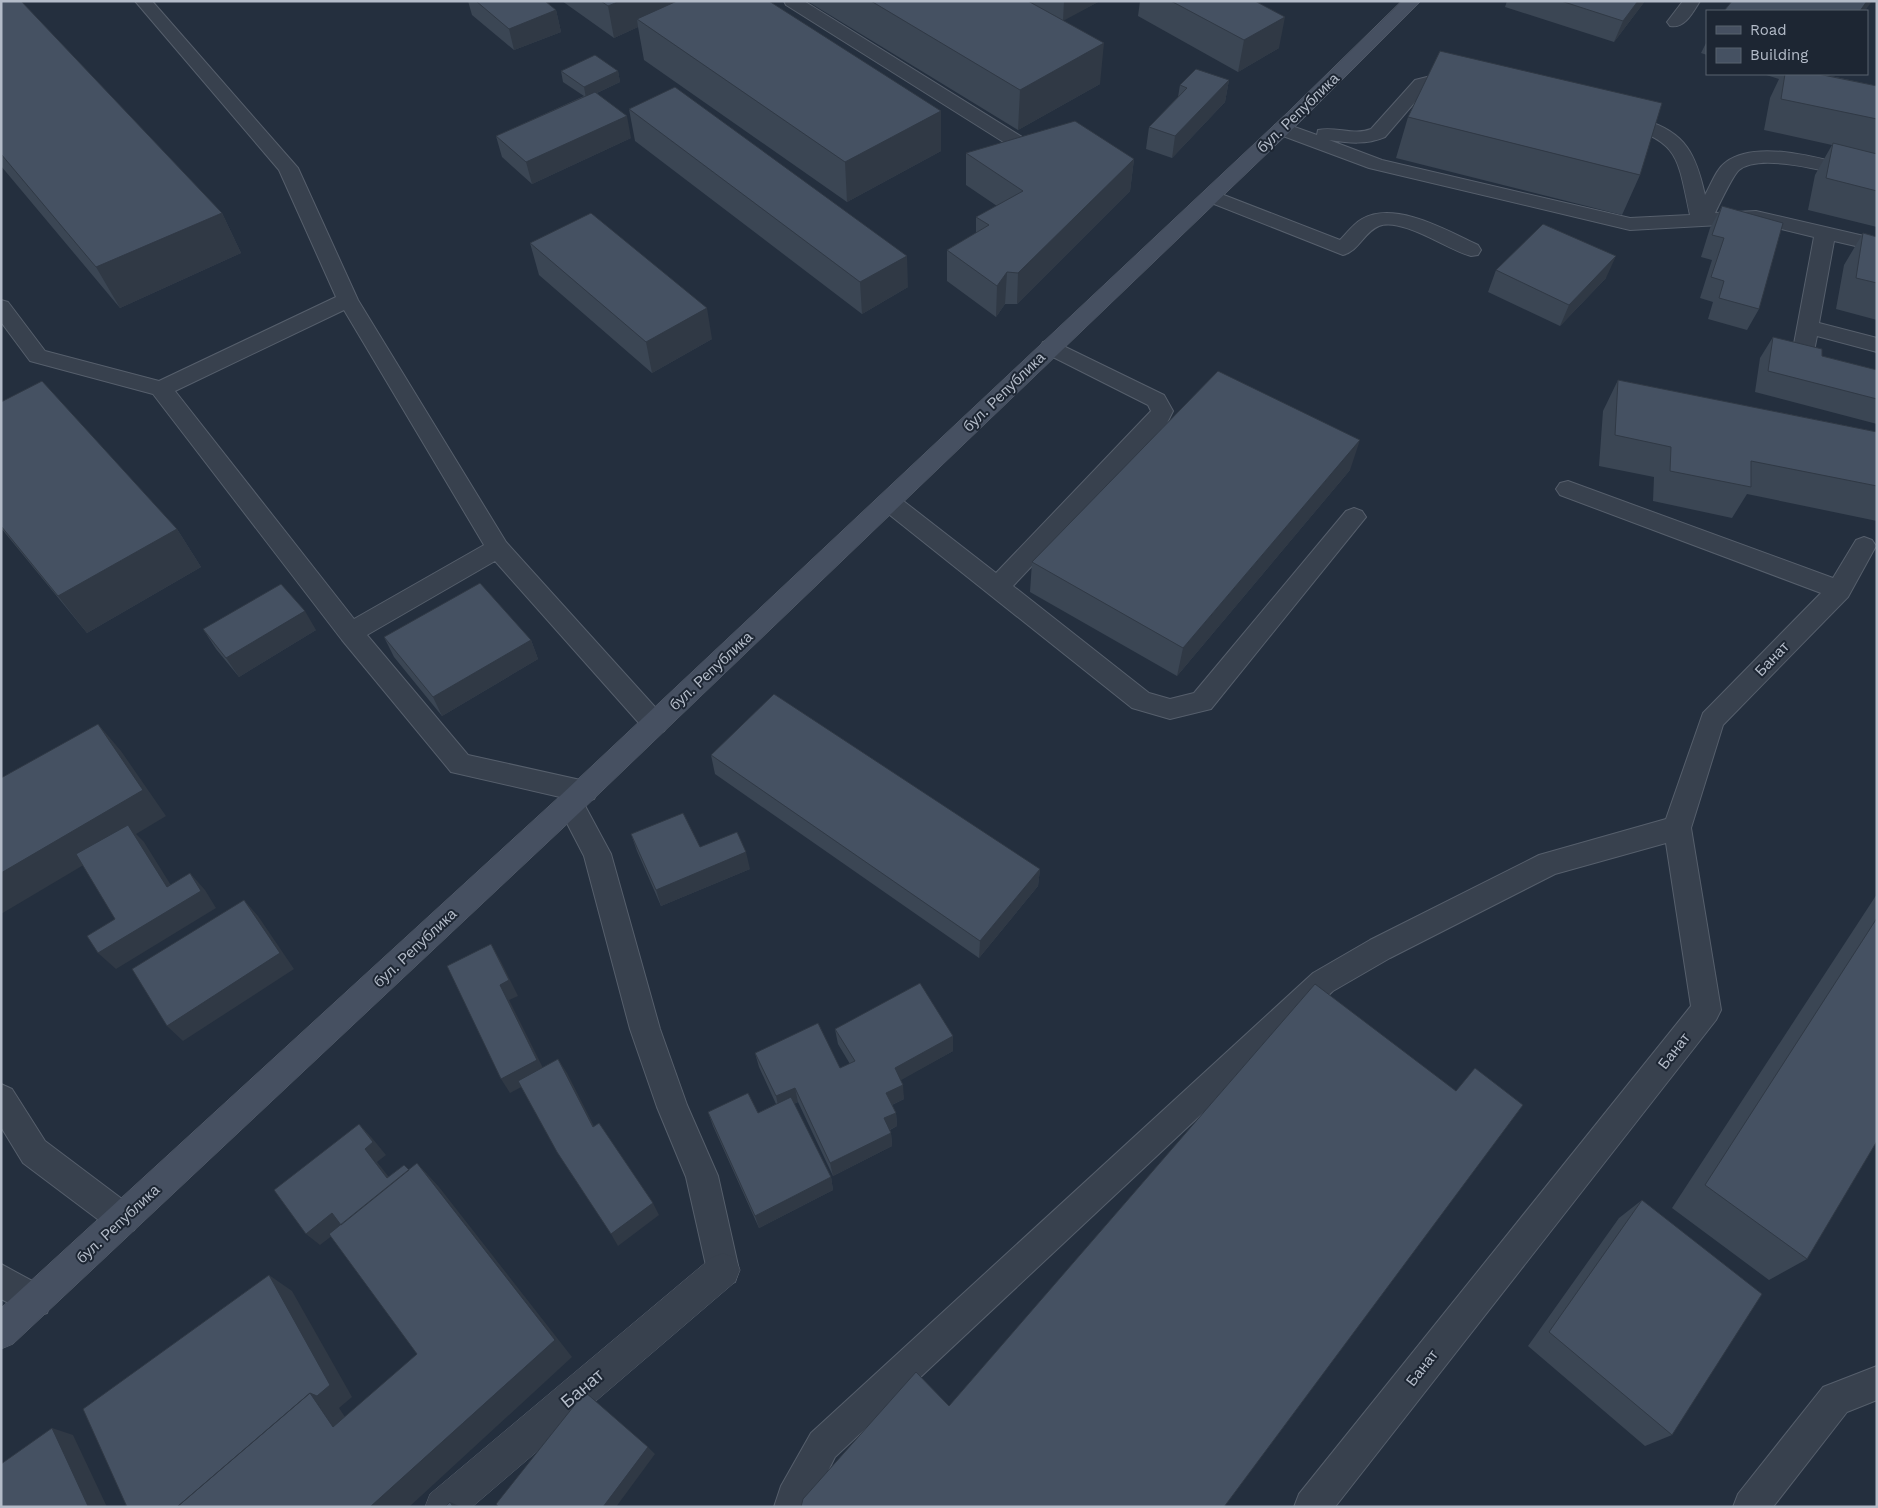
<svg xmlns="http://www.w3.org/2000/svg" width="1878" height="1508" font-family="'Work Sans',sans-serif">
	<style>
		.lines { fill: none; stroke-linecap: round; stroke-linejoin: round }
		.lane-casing { stroke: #565f6c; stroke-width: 2 }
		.street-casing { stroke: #565f6c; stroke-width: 1 }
		.secondary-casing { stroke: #565f6c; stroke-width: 1 }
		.lane { fill: #38414e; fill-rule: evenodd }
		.street { fill: #38414e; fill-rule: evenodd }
		.secondary { fill: #465061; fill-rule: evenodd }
		.wall { fill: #3b4654 }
		.shaded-wall { fill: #303945 }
		.building { fill: #455162; stroke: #303945 }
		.labels { text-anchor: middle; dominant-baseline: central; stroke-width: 4; stroke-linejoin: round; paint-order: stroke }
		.street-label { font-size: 15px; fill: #b4bcc9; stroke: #1d2633 }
		.near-street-label { font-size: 18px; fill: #b4bcc9; stroke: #1d2633 }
	</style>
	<rect width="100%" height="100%" fill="#242f3e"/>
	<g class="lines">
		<!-- lane casing -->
		<g class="lane-casing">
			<path id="lane" d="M135 1H152L298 168 358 300 506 542 664 717 668 724 664 731 655 735 646 731 495 561 367 635 468 755 594 783 598 791 594 799 583 802 611 854 660 1029 687 1105 718 1176 739 1270 735 1282 723 1286 711 1282 707 1270 686 1177 657 1107 630 1029 584 856 557 804 560 797 451 772 342 640 153 394 30 361 1 322V300L8 302 45 351 159 381 336 297 279 170ZM344 310 484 545 354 619 175 391Z
				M784 1H804L1027 140 1029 144 1027 148 1020 150 1013 148 786 5Z
				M1683 1H1700C1693 12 1685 29 1670 26L1667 22Z
				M1435 75 1465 79 1468 83 1465 87C1453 90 1440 84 1427 88L1385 137C1366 145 1349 143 1329 140L1382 160 1630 218 1690 215C1677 153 1679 141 1614 123L1612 119 1614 115C1625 113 1634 117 1644 120 1686 132 1696 155 1705 195 1711 185 1716 169 1726 162 1761 136 1838 164 1877 173V185C1847 177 1763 150 1739 170 1733 175 1719 205 1715 213L1756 211 1877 239V251L1834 241 1819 323 1877 338V352L1817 336 1813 356 1877 373V387L1794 365 1791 360 1814 237 1756 223 1630 230 1369 168 1275 133 1273 129 1275 125 1282 123 1289 125 1317 135 1318 130C1336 126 1354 136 1371 129L1415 80Z
				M1211 190 1340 240C1347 233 1353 224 1362 219 1395 200 1448 231 1478 245L1481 250 1478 255 1471 256C1448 250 1402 217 1379 226 1364 232 1359 251 1343 255L1204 200 1201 196 1204 192Z
				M1051 340 1164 395 1173 411 1167 423 1013 586 1149 693 1170 699 1194 693 1346 511 1354 508 1362 511 1366 517 1211 709 1170 719 1132 708 881 508 877 502 881 496 889 494 897 496 996 573 1151 411 1148 405 1043 352 1040 347 1043 342Z
				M1568 481 1833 578 1856 540 1864 537 1872 540 1876 546 1848 597 1723 725 1691 828 1721 1010 1716 1020 1335 1507H1294L1299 1494 1691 1006 1666 843 1555 874 1390 958 1333 991 835 1457 810 1507H774L781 1486 811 1433 1313 973 1370 940 1539 855 1666 819 1703 713 1821 593 1560 495 1556 489 1560 483Z
				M1 1084 12 1089 45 1141 134 1208 139 1219 134 1230 123 1235 112 1230 23 1163 1 1127Z
				M1 1264 47 1289 51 1301 47 1313 35 1317 1 1299Z
				M1877 1366V1400L1847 1412 1773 1507H1733L1738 1494 1823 1387Z"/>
		</g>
		<!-- street casing -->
		<g class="street-casing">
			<path id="street" d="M723 1253 735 1258 740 1270 735 1282 472 1507H425L430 1494 711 1258Z"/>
		</g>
		<!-- secondary casing -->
		<g class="secondary-casing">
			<path id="secondary" d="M1402 1H1421L1301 121 580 812 13 1344 1 1349V1308L560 796 1287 113Z"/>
		</g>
		<!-- lane -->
		<use href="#lane" class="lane"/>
		<!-- street -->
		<use href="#street" class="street"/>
		<!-- secondary -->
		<use href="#secondary" class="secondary"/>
	</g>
	<!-- wall -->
	<path class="wall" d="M1 1 222 213 241 253 120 308 1 166Z
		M468 1H545L556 10 561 32 514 50 472 15Z
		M562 1H769L941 151 847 202 644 60 638 27 614 38Z
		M807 1H1100L1063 20 1100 84 1018 130Z
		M1140 1H1255L1279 48 1238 72 1138 16Z
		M1507 1H1645L1614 42 1505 7Z
		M1707 41V55L1701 53Z
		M561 71H618L620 82 597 93 631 138 532 184 502 157 496 136 584 96 563 82Z
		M1763 74H1822L1877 86V227L1808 210 1815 175 1832 145 1764 130 1770 98 1779 79Z
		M1229 80 1225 102 1172 158 1146 149 1149 127 1178 97 1180 85Z
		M629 109 908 287 862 314 635 141Z
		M1408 117 1640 175 1622 215 1396 158Z
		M966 153 1134 159 1130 191 1017 304H1005L996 317 947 281V250L976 233V217L997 206 966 185Z
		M1722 206 1759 309 1747 330 1708 319 1713 302 1700 298 1712 260 1701 257 1710 228Z
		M1863 233 1877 237V320L1836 309 1844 265Z
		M530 243 712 339 652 373 539 275Z
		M1496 270 1606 278 1560 326 1488 292Z
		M1773 337 1822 356 1877 370V424L1755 392 1760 358Z
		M1618 380 1877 432V521L1747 494 1732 518 1653 501 1654 477 1599 466 1603 411Z
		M1 402 177 529 201 567 87 633 1 528Z
		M1350 470 1177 676 1030 592 1032 562Z
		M203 629 316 630 239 677 216 649Z
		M384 637 531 640 538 659 442 716 394 657Z
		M711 755 1040 869 1038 886 979 958 715 774Z
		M631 834 700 847 750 869 661 906 637 851Z
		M1877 894V1141L1807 1259 1769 1280 1672 1208Z
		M835 1029 953 1036V1051L900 1080 904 1099 892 1105 896 1113 897 1126 890 1130 891 1133 892 1146 833 1176 798 1102 794 1104 831 1177 833 1190 759 1228 713 1126 708 1112 758 1113 776 1104 759 1067 755 1053 840 1068 850 1064 838 1044Z
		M1642 1200 1672 1435 1645 1446 1528 1346 1619 1218Z"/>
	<!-- shaded-wall -->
	<path class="shaded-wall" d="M620 1H694L637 19 638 27 614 38 608 6Z
		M1064 1H1100L1063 21Z
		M1638 1H1645L1614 42 1623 21Z
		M1867 1H1872L1865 11H1860Z
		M556 10 561 32 514 50 509 29Z
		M1285 17 1279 48 1238 72 1244 40Z
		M1104 43 1100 84 1018 130 1020 90Z
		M618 71 620 82 586 98 584 87Z
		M1229 80 1225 102 1172 158 1175 136Z
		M941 111V151L847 202 845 162Z
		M627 116 631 138 532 184 526 162Z
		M1134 159 1130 191 1017 304 1018 273Z
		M222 213 241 253 120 308 96 267Z
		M907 256 908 287 862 314 860 282Z
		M1616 256 1606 278 1560 326 1569 305Z
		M1007 272 1005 304 996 317 997 286Z
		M707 308 712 339 652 373 646 342Z
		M1360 440 1350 470 1177 676 1183 648Z
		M177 529 201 567 87 633 58 596Z
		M305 611 316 630 239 677 226 658Z
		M531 640 538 659 442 716 433 697Z
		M98 724 121 751 166 816 136 834 144 842 182 903 190 873 205 890 216 908 116 969 98 953 167 887 134 835 1 914V873Z
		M746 852 750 869 661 906 656 890Z
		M1040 869 1038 886 979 958 980 941Z
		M244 900 258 916 294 969 183 1041 167 1026Z
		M491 944 500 960 518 996 509 1000 546 1074 510 1093 501 1079 500 985Z
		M953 1036V1051L896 1083 895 1068Z
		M558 1059 567 1073 601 1140 593 1127Z
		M903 1085 904 1099 887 1107 886 1093Z
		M795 1088 798 1102 779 1110 776 1096Z
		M896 1113 897 1126 885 1132 884 1118Z
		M359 1124 372 1138 386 1155 377 1162 400 1191 387 1178 365 1149Z
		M891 1133 892 1146 833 1176 830 1163Z
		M417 1163 439 1187 572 1357 409 1507H370L555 1340Z
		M831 1177 833 1190 759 1228 755 1216Z
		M653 1203 659 1215 618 1246 611 1234Z
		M332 1213 346 1225 320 1245 306 1234Z
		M269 1275 292 1291 352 1397 339 1408 361 1441 333 1427 310 1393Z
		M52 1428 73 1435 107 1507H87Z
		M648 1447 655 1454 616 1507H603Z
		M450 1502 461 1507H453Z"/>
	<!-- building -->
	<path class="building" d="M1 1H21L222 213 96 267 1 154Z
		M476 1H545L556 10 509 29Z
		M601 1H620L608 6Z
		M677 1H769L941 111 845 162 637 19Z
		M871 1H1028L1104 43 1020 90Z
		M1171 1H1255L1285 17 1244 40Z
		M1561 1H1638L1623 21Z
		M1732 1H1867L1860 11H1724Z
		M1440 51 1662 103 1640 175 1408 117Z
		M595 55 618 71 584 87 561 71Z
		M1196 69 1229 80 1175 136 1149 127 1187 88 1180 85Z
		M1785 74H1818L1877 86V119L1781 99Z
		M675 87 907 256 860 282 629 109Z
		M595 92 627 116 526 162 496 136Z
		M1075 121 1134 159 1018 273 1007 272 997 286 947 250 989 225 976 217 1023 191 966 153Z
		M1833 143 1877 154V191L1826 178Z
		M1722 206 1783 223 1759 309 1719 298 1724 281 1711 277 1724 238 1712 235Z
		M591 213 707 308 646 342 530 243Z
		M1543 224 1616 256 1569 305 1496 270Z
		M1863 233 1877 237V283L1856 278Z
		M1773 337 1822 349V356L1877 370V399L1768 371Z
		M1218 371 1360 440 1183 648 1032 562Z
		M1618 380 1877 432V486L1751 461V487L1670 471 1671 447 1615 435Z
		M42 381 177 529 58 596 1 526V402Z
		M480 583 531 640 433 697 384 637Z
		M281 584 305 611 226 658 203 629Z
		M774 694 1040 869 980 941 711 755Z
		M98 724 143 790 1 873V778Z
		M683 813 700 847 737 832 746 852 656 890 631 834Z
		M128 825 167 887 190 873 201 891 98 953 87 936 115 919 76 854Z
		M244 900 280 953 167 1026 132 969Z
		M1877 918V1141L1807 1259 1705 1185Z
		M491 944 509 980 500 985 537 1060 501 1079 447 966Z
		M920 983 953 1036 895 1068 903 1085 886 1093 896 1113 884 1118 891 1133 830 1163 795 1088 776 1096 755 1053 818 1023 840 1068 855 1061 835 1029Z
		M1315 984 1456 1091 1475 1068 1523 1105 1224 1507H801L803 1499 916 1372 949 1406Z
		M558 1059 593 1127 599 1123 653 1203 611 1234 557 1152 518 1081Z
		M748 1093 758 1113 791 1097 831 1177 755 1216 708 1112Z
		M359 1124 373 1142 365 1149 387 1178 404 1165 409 1170 341 1225 332 1213 306 1234 274 1190Z
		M417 1163 555 1340 370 1507H177L310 1393 333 1427 417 1354 329 1234Z
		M1642 1200 1762 1294 1672 1435 1549 1332Z
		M269 1275 330 1385 317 1396 310 1393 177 1507H127L83 1409Z
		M585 1392 648 1447 603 1507H499L496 1504Z
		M52 1428 88 1506 87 1507H1V1464Z
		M450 1502 453 1507H445Z"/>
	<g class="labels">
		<!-- street labels -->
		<g class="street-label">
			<text transform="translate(1298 113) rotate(-44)">бул. Република</text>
			<text transform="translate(1004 392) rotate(-44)">бул. Република</text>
			<text transform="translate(1772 659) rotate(-46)">Банат</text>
			<text transform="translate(711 671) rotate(-43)">бул. Република</text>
			<text transform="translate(415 948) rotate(-43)">бул. Република</text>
			<text transform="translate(1674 1051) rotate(-52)">Банат</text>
			<text transform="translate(118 1224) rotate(-43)">бул. Република</text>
			<text transform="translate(1422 1368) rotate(-52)">Банат</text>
		</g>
		<!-- near-street labels -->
		<g class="near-street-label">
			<text transform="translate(582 1388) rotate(-40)">Банат</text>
		</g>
	</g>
	<!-- border -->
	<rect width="1878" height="1508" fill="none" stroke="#b4bcc9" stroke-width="5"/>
	<!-- legend -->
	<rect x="1706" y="10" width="162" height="65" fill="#1d2633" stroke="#59626f"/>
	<rect x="1716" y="26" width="25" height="8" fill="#465061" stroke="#59626f"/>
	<text x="1750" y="35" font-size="15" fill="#b4bcc9">Road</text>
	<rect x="1716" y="48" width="25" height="15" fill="#455162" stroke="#59626f"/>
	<text x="1750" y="60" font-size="15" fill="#b4bcc9">Building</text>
</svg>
